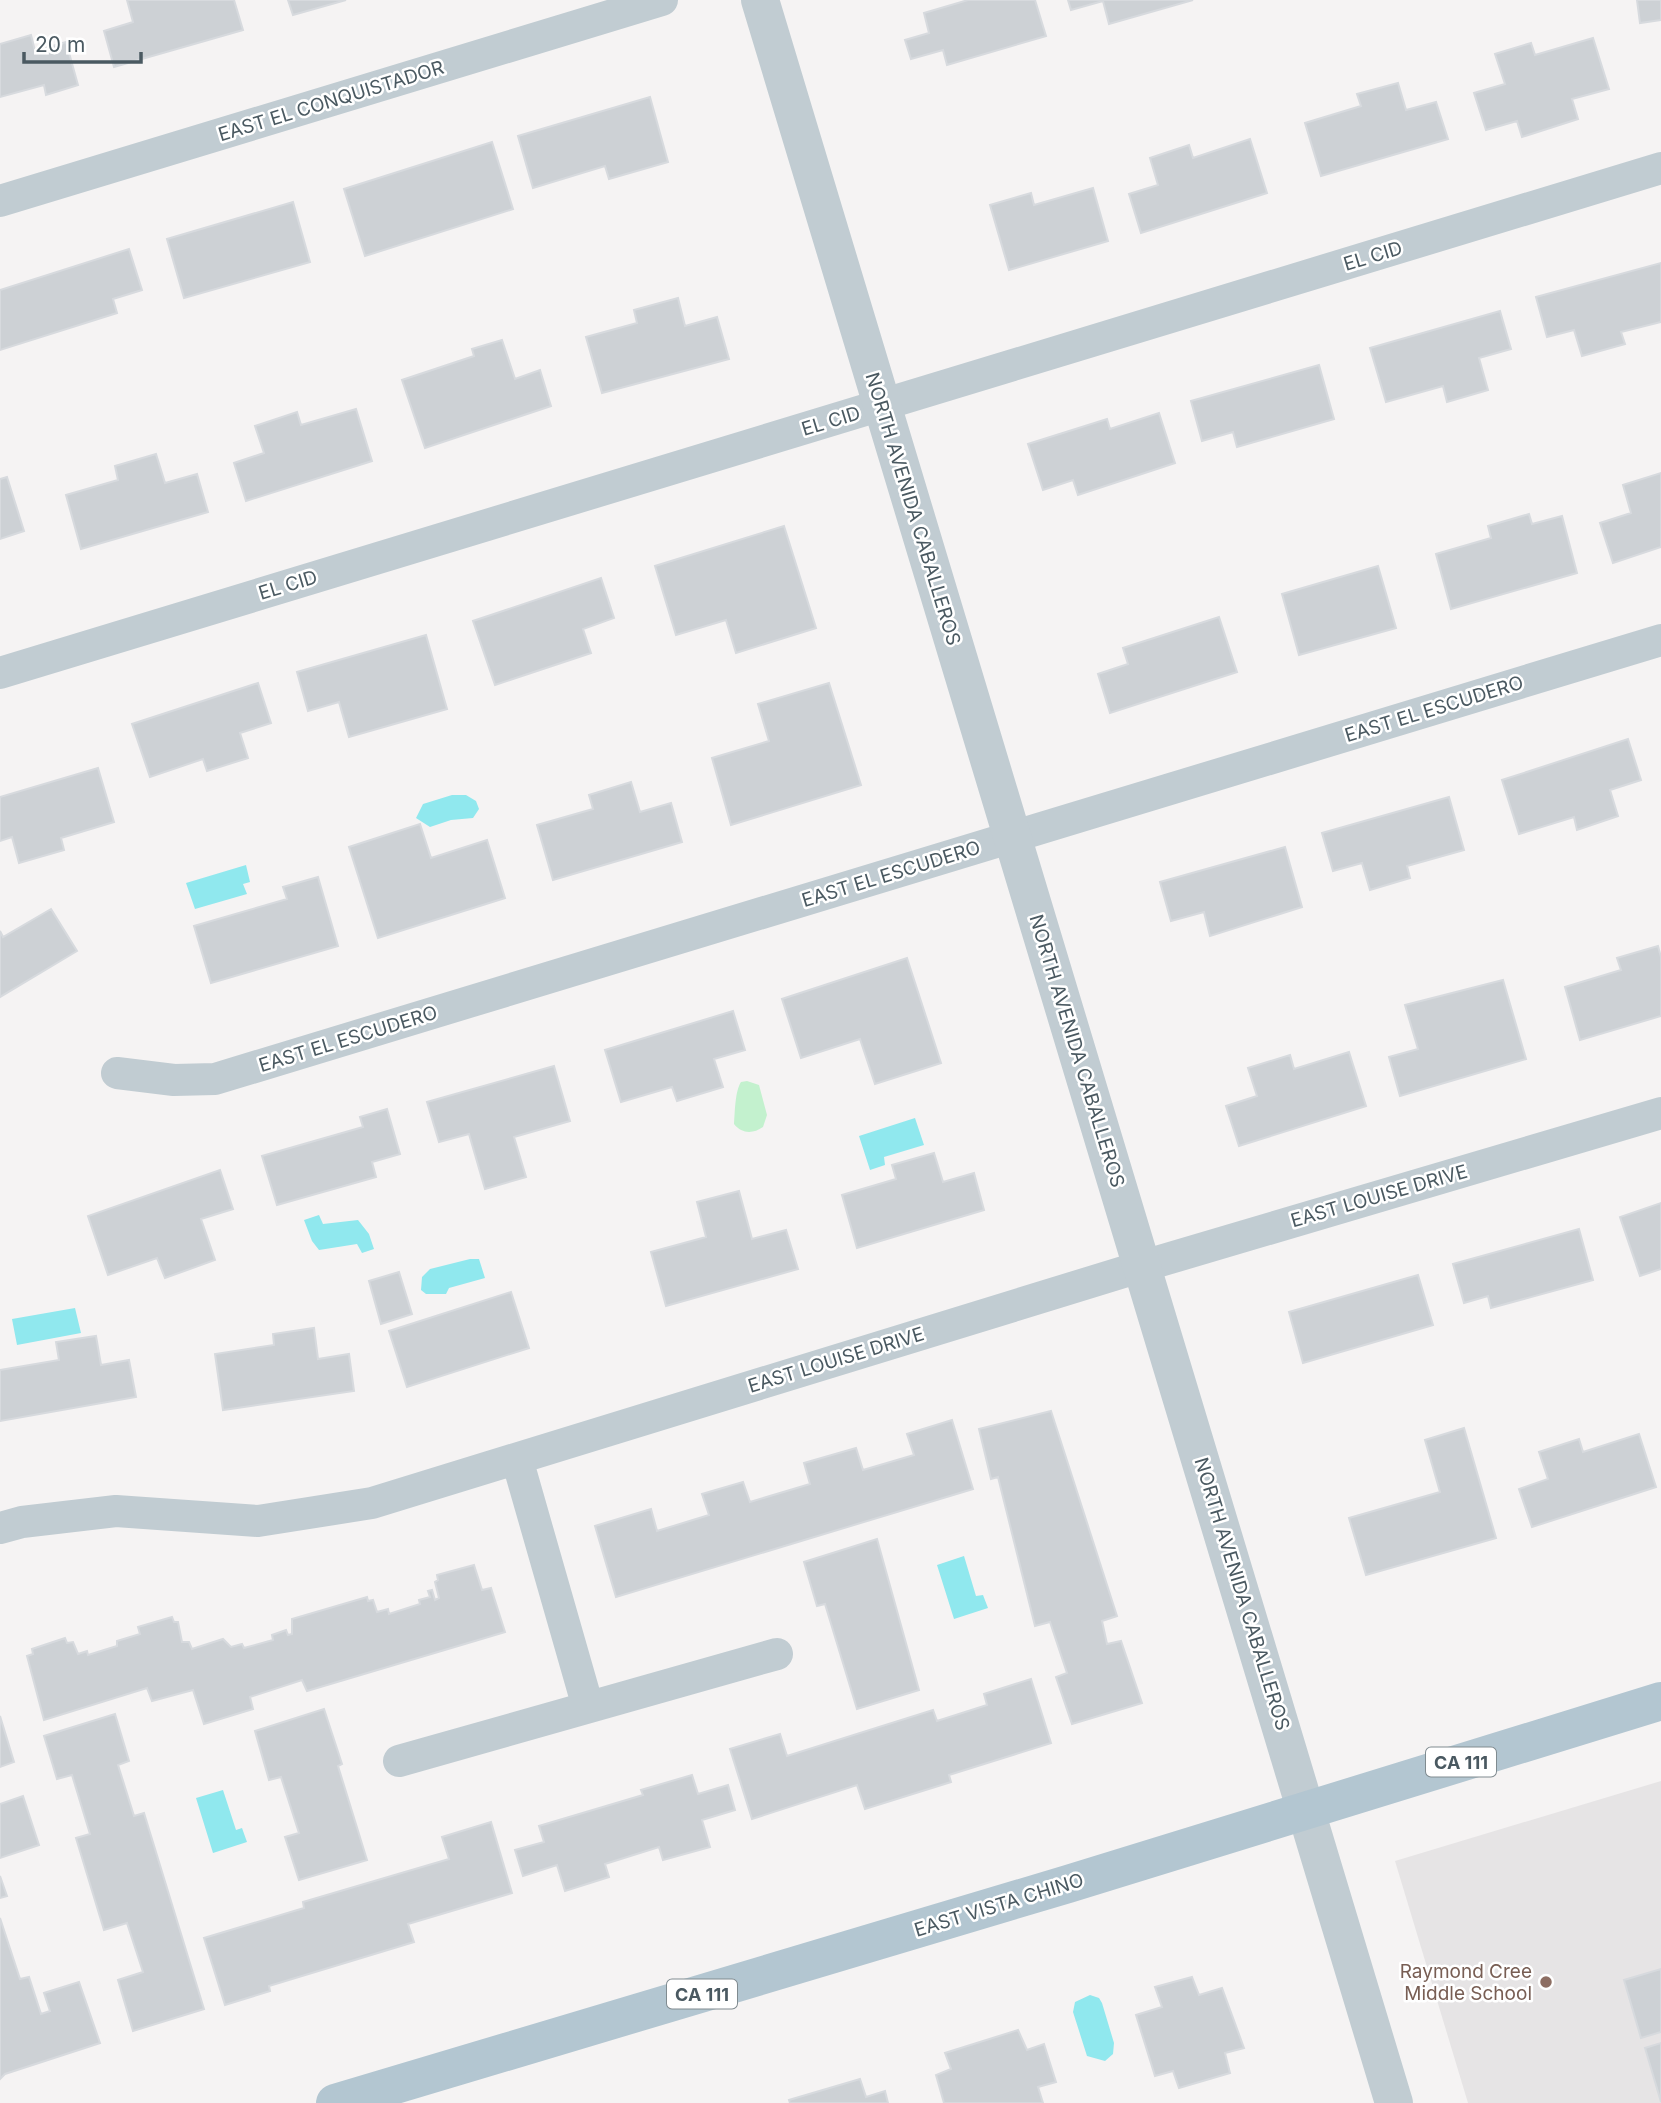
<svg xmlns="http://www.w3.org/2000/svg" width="1661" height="2103" font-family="Inter,sans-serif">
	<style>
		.education { fill: #e6e4e5 }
		.green { fill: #c3f1ce }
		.water { fill: #90e8ee }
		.building { fill: #cdd1d5; stroke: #d7dade; stroke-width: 2 }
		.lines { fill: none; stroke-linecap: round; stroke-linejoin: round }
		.minor { stroke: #c1ccd2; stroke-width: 32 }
		.tertiary { stroke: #c1ccd2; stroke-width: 38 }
		.primary { stroke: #b3c6d1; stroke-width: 38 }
		.education-dot { fill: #8d6e63; stroke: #fff; stroke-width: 2.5 }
		.labels { text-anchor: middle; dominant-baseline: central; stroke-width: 5; stroke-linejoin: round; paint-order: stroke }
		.shield { fill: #fff; stroke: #808b90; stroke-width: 2 }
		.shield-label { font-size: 18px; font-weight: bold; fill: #4a5961 }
		.street-label { font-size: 19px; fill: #4a5961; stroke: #fff }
		.education-label { font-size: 19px; fill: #785e54; stroke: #fff; text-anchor: end }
	</style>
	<rect width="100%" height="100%" fill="#f5f3f3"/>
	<!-- education -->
	<path class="education" d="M1661 1781V2103H1468L1395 1861Z"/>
	<!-- green -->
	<path class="green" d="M747 1081 759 1085 767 1115 763 1127C753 1134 742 1134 734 1124 735 1112 735 1091 741 1082Z"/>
	<!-- water -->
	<path class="water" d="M452 795H466L476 801 479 809 473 818 451 820 430 827 416 818 423 804Z
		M246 865 250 882 243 884 247 894 195 909 186 883Z
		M915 1118 924 1145 884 1157 885 1165 870 1170 859 1136Z
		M319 1215 323 1224 358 1220 369 1234 374 1249 362 1253 357 1244 319 1250 312 1241 304 1220Z
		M470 1259H479L485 1278 449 1288 446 1294H426L421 1290 422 1277 430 1269Z
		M75 1308 81 1333 17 1345 12 1319Z
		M964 1556 976 1596 983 1595 988 1608 954 1619 937 1565Z
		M223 1790 236 1830 242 1828 247 1842 213 1853 196 1798Z
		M1090 1995 1099 1998 1102 2003 1114 2043 1113 2054 1105 2061 1087 2056 1073 2012 1075 2002Z"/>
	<!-- building -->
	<path class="building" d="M127 0H234L243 30 114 67 104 31 133 22Z
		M288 0H346L293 15Z
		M968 0H1035L1046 36 947 65 943 50 911 59 905 40 929 33 924 13Z
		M1068 0H1193L1109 24 1103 1 1071 10Z
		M1637 0H1661V20L1640 23Z
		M31 35 35 51 66 42 78 85 46 95 44 85 0 97V44Z
		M1593 38 1609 89 1572 99 1578 119 1522 137 1517 121 1486 130 1474 93 1505 84 1495 54 1531 43 1535 55Z
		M1398 83 1406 110 1436 102 1448 139 1321 176 1305 123 1361 106 1357 94Z
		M650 97 668 162 609 179 605 166 533 188 518 136Z
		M1250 139 1267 193 1141 233 1129 194 1158 185 1150 158 1189 145 1193 158Z
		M492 142 513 209 365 256 344 189Z
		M1093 188 1108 241 1009 270 990 205 1031 193 1034 205Z
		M293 202 310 262 184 298 167 239Z
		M129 249 142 290 113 299 117 313 0 350V290Z
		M1661 263V322L1621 332 1625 344 1582 356 1574 330 1547 337 1536 297Z
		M678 298 685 326 717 317 729 359 602 393 586 337 637 323 634 310Z
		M1500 311 1511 349 1479 358 1488 390 1447 402 1443 386 1386 402 1370 348Z
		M502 340 515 379 540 370 551 406 425 448 402 380 474 356 472 349Z
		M1319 365 1334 419 1237 447 1233 432 1202 441 1191 401Z
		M356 409 372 461 246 501 234 463 264 453 255 426 297 412 301 425Z
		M1159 413 1175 463 1078 495 1073 480 1043 490 1028 444 1107 419 1110 429Z
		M156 454 165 483 197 474 208 512 81 549 66 495 118 480 115 466Z
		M1661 473V547L1613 563 1600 523 1631 513 1623 485Z
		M7 477 24 531 0 539V479Z
		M1529 514 1532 524 1562 516 1577 573 1451 609 1436 554 1491 538 1488 526Z
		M784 526 816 628 736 653 726 620 676 635 655 566Z
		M1378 566 1396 628 1299 655 1282 594Z
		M601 578 614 618 583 629 591 653 495 685 473 621Z
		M1219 617 1237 672 1110 713 1098 674 1128 664 1123 648Z
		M426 635 447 709 349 737 339 702 308 711 297 672Z
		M258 683 271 723 240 733 248 758 207 771 203 759 150 777 132 724Z
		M829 683 861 785 731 825 712 758 769 741 758 704Z
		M1628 739 1641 780 1610 790 1618 816 1577 830 1574 817 1519 834 1502 780Z
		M98 768 114 822 61 838 64 850 19 863 12 837 0 841V797Z
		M631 782 640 812 671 803 682 842 553 880 537 825 593 809 589 795Z
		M1449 797 1464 850 1407 866 1410 878 1370 890 1362 863 1333 871 1322 833Z
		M420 824 431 858 487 840 505 898 378 938 349 847Z
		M1285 847 1302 907 1210 936 1204 912 1171 921 1160 882Z
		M318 877 338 946 211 983 194 926 287 899 283 887Z
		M51 909 77 951 0 997V931L3 937Z
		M1658 946 1661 957V1016L1580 1040 1565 987 1621 970 1617 958Z
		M907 958 941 1063 875 1084 860 1039 801 1058 782 999Z
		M1503 980 1526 1059 1400 1096 1389 1057 1418 1049 1405 1005Z
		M733 1011 745 1050 714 1059 723 1087 677 1101 672 1087 621 1102 605 1050Z
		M1349 1052 1366 1106 1239 1146 1226 1106 1257 1096 1248 1068 1290 1055 1294 1069Z
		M554 1066 570 1121 514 1137 526 1177 485 1189 469 1134 439 1142 427 1102Z
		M387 1109 400 1154 372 1162 376 1177 277 1205 262 1156 363 1127 360 1117Z
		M934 1153 943 1182 974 1173 984 1210 857 1248 842 1195 896 1179 892 1165Z
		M220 1170 233 1209 201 1219 215 1260 165 1278 157 1258 108 1275 88 1216Z
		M739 1191 752 1239 786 1230 798 1269 666 1306 651 1252 706 1237 697 1202Z
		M1661 1203V1269L1640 1276 1620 1217Z
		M1579 1229 1593 1280 1491 1308 1488 1296 1464 1303 1453 1264Z
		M399 1272 412 1314 381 1324 369 1281Z
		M1418 1275 1433 1325 1303 1363 1289 1312Z
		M511 1292 529 1348 407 1387 389 1331Z
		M314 1328 318 1359 349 1354 354 1391 223 1410 215 1354 274 1345 273 1334Z
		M96 1336 101 1365 129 1360 136 1397 0 1421V1370L59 1360 56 1342Z
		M1051 1411 1117 1616 1102 1621 1107 1644 1121 1641 1142 1703 1072 1724 1056 1677 1067 1673 1050 1622 1035 1626 998 1477 991 1479 979 1429Z
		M952 1420 973 1489 616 1597 595 1526 651 1509 657 1531 709 1515 702 1494 743 1482 750 1502 810 1484 804 1463 856 1448 863 1470 914 1455 907 1434Z
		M1464 1428 1496 1538 1366 1575 1349 1518 1440 1492 1425 1440Z
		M1639 1434 1656 1487 1532 1527 1519 1489 1548 1479 1539 1452 1579 1439 1583 1452Z
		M877 1539 919 1690 857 1709 825 1604 817 1606 804 1562Z
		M474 1565 482 1590 491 1588 505 1632 307 1691 302 1680 250 1697 253 1709 204 1724 193 1690 152 1701 147 1688 44 1720 27 1656 33 1654 32 1649 65 1638 67 1643 73 1642 78 1654 87 1651 88 1655 117 1646V1641L140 1634 138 1627 172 1617 174 1622H178L182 1642H189L192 1649 223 1639 231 1647 242 1644 244 1648 273 1640 272 1635 286 1630 288 1635 292 1634V1619L367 1597 368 1601 373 1600 377 1612 388 1609 389 1614 420 1604 419 1600 430 1597 428 1591 432 1590 435 1600 439 1598 435 1582 438 1580 437 1575Z
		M1031 1679 1051 1743 949 1775 951 1782 865 1809 857 1785 752 1819 730 1749 780 1734 787 1756 933 1710 937 1721 987 1705 984 1694Z
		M324 1709 342 1764 338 1766 367 1860 299 1880 285 1837 299 1833 281 1777 269 1780 255 1731Z
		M115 1714 129 1761 118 1765 134 1816 144 1813 204 2009 133 2031 118 1980 143 1972 127 1923 104 1930 76 1838 90 1834 72 1775 57 1779 44 1736Z
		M0 1716 14 1762 0 1767Z
		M692 1775 698 1794 728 1785 735 1810 702 1820 710 1847 663 1860 659 1847 605 1864 609 1877 565 1891 557 1865 523 1876 515 1850 544 1842 539 1826 643 1795 641 1790Z
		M23 1796 39 1845 0 1858V1804Z
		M491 1822 512 1893 408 1924 414 1942 269 1986 270 1991 225 2005 204 1938 304 1908 303 1902 449 1859 442 1837Z
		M0 1876 7 1896 0 1898Z
		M0 1918 20 1979 29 1977 41 2014 50 2011 44 1993 79 1982 100 2043 5 2074 0 2079Z
		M1661 1969V2032L1641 2038 1624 1980Z
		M1192 1977 1199 1995 1222 1988 1244 2048 1225 2053 1230 2073 1179 2088 1173 2071 1155 2076 1136 2015 1162 2007 1155 1987Z
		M1018 2030 1027 2050 1044 2044 1056 2082 1038 2087 1043 2103H944L936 2075 951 2069 945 2053Z
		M1661 2043V2102L1645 2048Z
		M860 2079 866 2097 885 2091 888 2103H790L789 2100Z"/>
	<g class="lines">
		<!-- minor -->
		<path class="minor" d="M0 201 662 0
			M0 673 1661 168
			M117 1073 174 1080 215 1079 1661 640
			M517 1459 588 1707
			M0 1528 22 1522 116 1511 258 1521 372 1503 1143 1266 1661 1113
			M399 1761 777 1654"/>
		<!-- tertiary -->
		<path class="tertiary" d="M760 0 1394 2103"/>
		<!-- primary -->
		<path class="primary" d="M335 2103 1068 1884 1661 1701"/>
	</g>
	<!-- markers -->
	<circle class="education-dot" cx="1546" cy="1982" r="7"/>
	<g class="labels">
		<!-- shield labels -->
		<g class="shield">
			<rect x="1426" y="1747.5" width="70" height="29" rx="5"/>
			<rect x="667" y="1979.5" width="70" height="29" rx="5"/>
		</g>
		<g class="shield-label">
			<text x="1461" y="1762">CA 111</text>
			<text x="702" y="1994">CA 111</text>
		</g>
		<!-- street labels -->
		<g class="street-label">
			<text transform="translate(331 101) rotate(-17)">EAST EL CONQUISTADOR</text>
			<text transform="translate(1373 256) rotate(-17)">EL CID</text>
			<text transform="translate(831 421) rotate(-17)">EL CID</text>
			<text transform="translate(913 509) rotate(73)">NORTH AVENIDA CABALLEROS</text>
			<text transform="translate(288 585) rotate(-17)">EL CID</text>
			<text transform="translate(1434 709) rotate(-17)">EAST EL ESCUDERO</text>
			<text transform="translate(891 874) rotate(-17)">EAST EL ESCUDERO</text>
			<text transform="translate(348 1039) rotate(-17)">EAST EL ESCUDERO</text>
			<text transform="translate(1077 1051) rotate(73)">NORTH AVENIDA CABALLEROS</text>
			<text transform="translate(1379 1196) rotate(-16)">EAST LOUISE DRIVE</text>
			<text transform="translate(836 1360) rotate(-17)">EAST LOUISE DRIVE</text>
			<text transform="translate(1242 1594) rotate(73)">NORTH AVENIDA CABALLEROS</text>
			<text transform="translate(999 1905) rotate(-17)">EAST VISTA CHINO</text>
		</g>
		<!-- education labels -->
		<g class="education-label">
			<text x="1532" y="1971">Raymond Cree<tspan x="1532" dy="22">Middle School</tspan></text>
		</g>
	</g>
	<!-- scale -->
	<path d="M24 52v10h117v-10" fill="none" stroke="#4a5961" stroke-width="3.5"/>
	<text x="35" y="52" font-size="21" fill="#4a5961" stroke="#ffffff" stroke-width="5" paint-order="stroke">20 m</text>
</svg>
